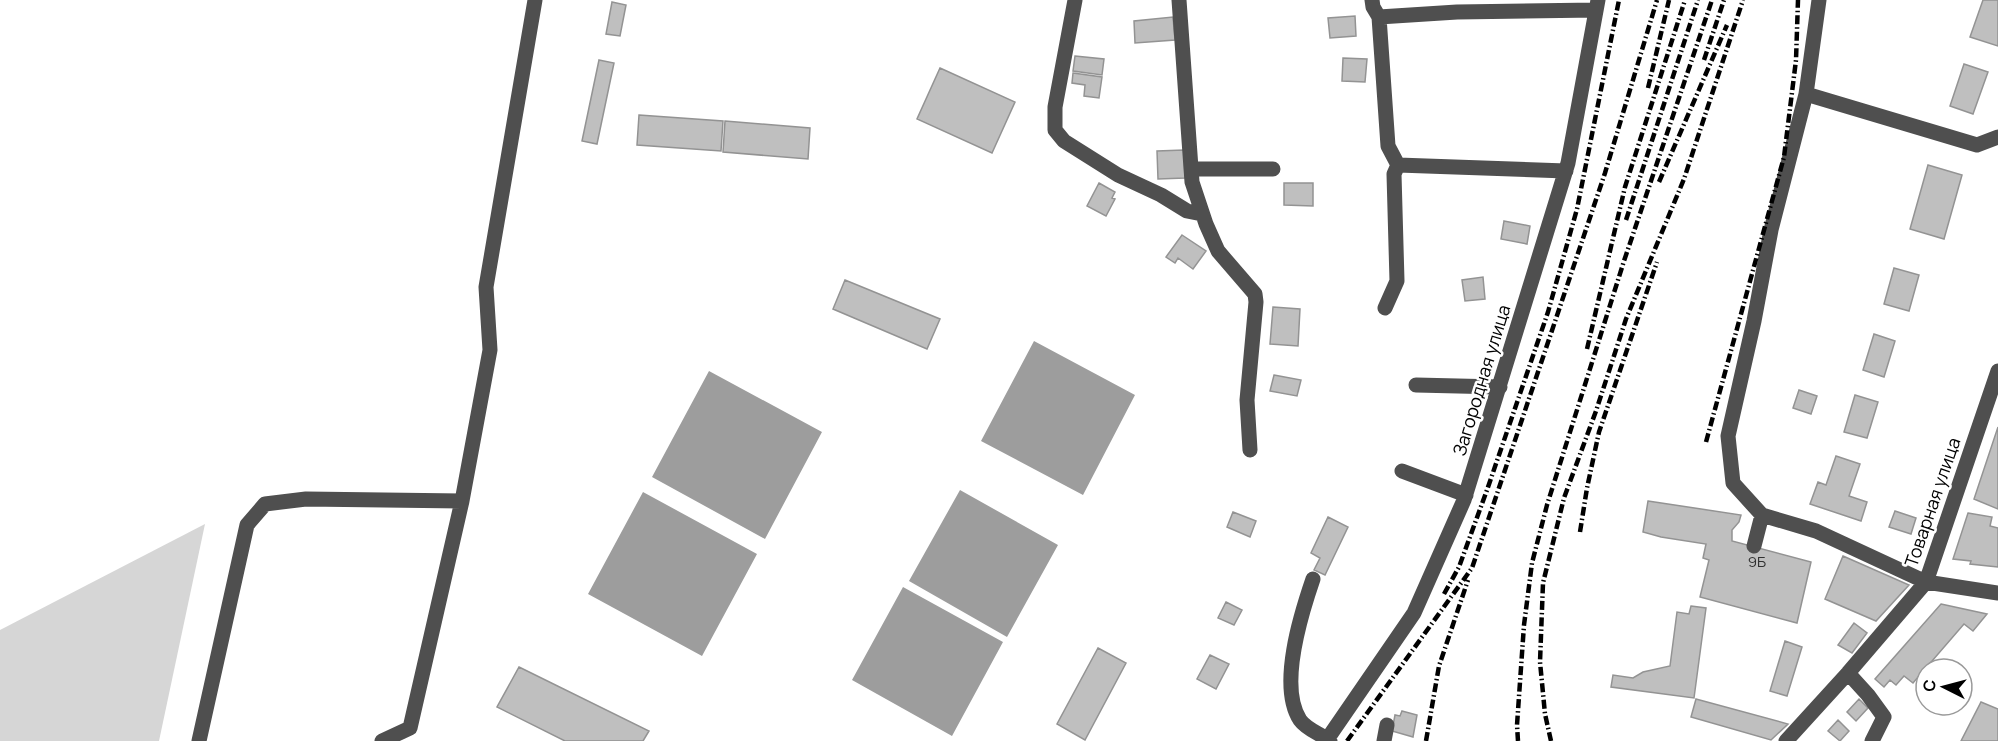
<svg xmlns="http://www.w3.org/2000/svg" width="1998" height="741" font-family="Manrope,sans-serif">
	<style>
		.green { fill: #d6d6d6 }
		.water { fill: #9d9d9d }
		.building { fill: #bfbfbf; stroke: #939393; stroke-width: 1.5 }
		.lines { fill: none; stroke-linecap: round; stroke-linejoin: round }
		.minor { stroke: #4f4f4f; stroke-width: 15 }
		.rail { stroke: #000; stroke-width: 4.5; stroke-dasharray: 9 3 1.5 3; stroke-linecap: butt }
		.labels { text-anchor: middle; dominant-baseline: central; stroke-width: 5; stroke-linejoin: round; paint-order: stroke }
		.number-label { font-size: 15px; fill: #303030 }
		.street-label { font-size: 18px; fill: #000; stroke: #fff }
	</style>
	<rect width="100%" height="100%" fill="#fff"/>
	<!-- green -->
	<path class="green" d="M205 524 159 741H0V630Z"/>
	<!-- water -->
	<path class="water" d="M1034 341 1135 395 1083 495 981 441Z
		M709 371 822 432 765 539 652 477Z
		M960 490 1058 545 1007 637 909 581Z
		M643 492 757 554 702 656 588 594Z
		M903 587 1003 642 952 736 852 680Z"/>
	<!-- building -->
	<path class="building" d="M1983 0H1998V46L1970 37Z
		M612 2 626 5 620 36 606 34Z
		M1355 16 1356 36 1330 38 1328 18Z
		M1173 17 1175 40 1135 43 1134 21Z
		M1075 56 1104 59 1102 75 1073 71Z
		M1343 58 1367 59 1365 82 1342 81Z
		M599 60 614 63 597 144 582 141Z
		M1964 64 1988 72 1973 114 1950 106Z
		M940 68 1015 102 992 153 917 119Z
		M1073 73 1102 77 1099 98 1084 96 1085 85 1072 83Z
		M639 115 723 121 721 151 637 145Z
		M725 121 810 128 808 159 723 152Z
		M1184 150 1185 178 1158 179 1157 151Z
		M1928 165 1962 175 1944 239 1910 229Z
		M1099 183 1115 192 1112 198 1115 199 1106 216 1087 206Z
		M1284 183H1313V206L1284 205Z
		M1504 221 1530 226 1527 244 1501 239Z
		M1182 235 1206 251 1193 269 1178 258 1175 263 1166 257Z
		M1894 268 1919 275 1909 311 1884 304Z
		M1483 277 1485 299 1465 301 1462 280Z
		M845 280 940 319 927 349 833 309Z
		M1273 307 1300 309 1298 346 1270 344Z
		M1874 334 1895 341 1884 377 1863 370Z
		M1274 375 1301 380 1297 396 1270 391Z
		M1799 390 1817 396 1811 414 1793 408Z
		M1855 395 1878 402 1867 438 1844 432Z
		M1998 427V509L1974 499Z
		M1836 456 1860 464 1849 496 1867 502 1861 521 1810 504 1818 482 1826 485Z
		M1648 501 1741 515 1739 522 1732 530V541L1811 562 1797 623 1700 597 1709 560 1703 558 1706 544 1661 537 1643 532Z
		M1895 511 1916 518 1911 534 1889 527Z
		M1233 512 1256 521 1250 537 1227 527Z
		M1968 513 1992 517 1990 526 1998 528V567L1970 564 1971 561 1953 559Z
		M1328 517 1348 527 1325 575 1314 570 1320 558 1311 553Z
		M1843 556 1909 585 1876 621 1825 599Z
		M1226 602 1242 610 1234 625 1218 618Z
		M1941 604 1987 614 1973 631 1964 624 1913 683 1904 676 1896 685 1890 680 1884 687 1875 679Z
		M1691 606 1706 608 1694 698 1611 687 1613 675 1633 678 1643 672 1670 666 1677 612 1689 614Z
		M1854 623 1867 633 1852 653 1838 645Z
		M1785 641 1802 647 1787 696 1770 691Z
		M1098 648 1126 663 1085 740 1057 724Z
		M1210 655 1229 664 1216 689 1197 679Z
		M519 667 649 731 643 741H565L497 707Z
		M1696 699 1788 724 1771 740 1691 717Z
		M1859 699 1868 708 1856 721 1847 712Z
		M1981 702 1998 709V741H1961Z
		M1402 711 1417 715 1413 737 1392 731 1395 715 1400 716Z
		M1838 720 1849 731 1840 741 1828 731Z"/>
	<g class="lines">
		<!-- minor -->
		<path class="minor" d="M1075 0 1055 107V130L1064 141 1118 175 1161 195 1187 211 1202 214
			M1179 0 1192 182 1206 224 1218 251 1255 294 1256 302 1247 400 1250 450
			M1372 0 1373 7 1379 17 1388 146 1398 165 1394 174 1397 281 1385 308
			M1379 17 1457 12 1596 10
			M1806 94 1977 145 1998 137
			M1398 165 1566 171
			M1191 169H1273
			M1416 385 1500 387
			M1402 471 1466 495
			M1762 515 1733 483 1728 436 1754 321 1771 230 1806 94 1819 0
			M1762 515 1816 531 1926 582 1998 593
			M1754 546 1762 515
			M1313 579C1301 614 1278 686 1300 720 1307 730 1321 734 1330 741
			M1848 673 1868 695 1884 717 1872 741
			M199 741 247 525 265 504 306 499 462 501 490 350 486 287 535 0
			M382 741 410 728 462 501
			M1326 741 1414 613 1464 500 1568 163 1598 0
			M1384 741 1387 725
			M1786 741 1848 673 1926 582 1998 371"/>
		<!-- rail -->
		<path class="rail" d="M1704 60 1724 0
			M1648 88 1669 0
			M1659 182 1727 25
			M1626 220 1698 0
			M1587 349 1625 187 1685 0
			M1706 442 1784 157 1796 60 1798 0
			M1580 532 1587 488 1599 432 1657 262
			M1444 594 1459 567 1487 490 1548 312 1577 209 1619 0
			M1347 741 1472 568 1605 173 1657 0
			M1426 741 1439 666 1468 580
			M1518 741 1517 725 1524 625 1532 563 1547 505 1624 261 1712 0
			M1551 741 1545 714 1540 662 1543 583 1564 498 1596 411 1626 319 1684 179 1743 0"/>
	</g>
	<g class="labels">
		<!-- number labels -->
		<g class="number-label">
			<text x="1757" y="561">9Б</text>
		</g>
		<!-- street labels -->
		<g class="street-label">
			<text transform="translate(1481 380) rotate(-73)">Загородная улица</text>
			<text transform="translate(1932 502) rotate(-71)">Товарная улица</text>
		</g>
	</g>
	<!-- north arrow -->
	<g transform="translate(1944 687) rotate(276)"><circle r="28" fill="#ffffff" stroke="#999999" stroke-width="1.5"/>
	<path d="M0-4.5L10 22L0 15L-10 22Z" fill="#000000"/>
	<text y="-9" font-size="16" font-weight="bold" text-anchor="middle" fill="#000000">С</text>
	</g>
</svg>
